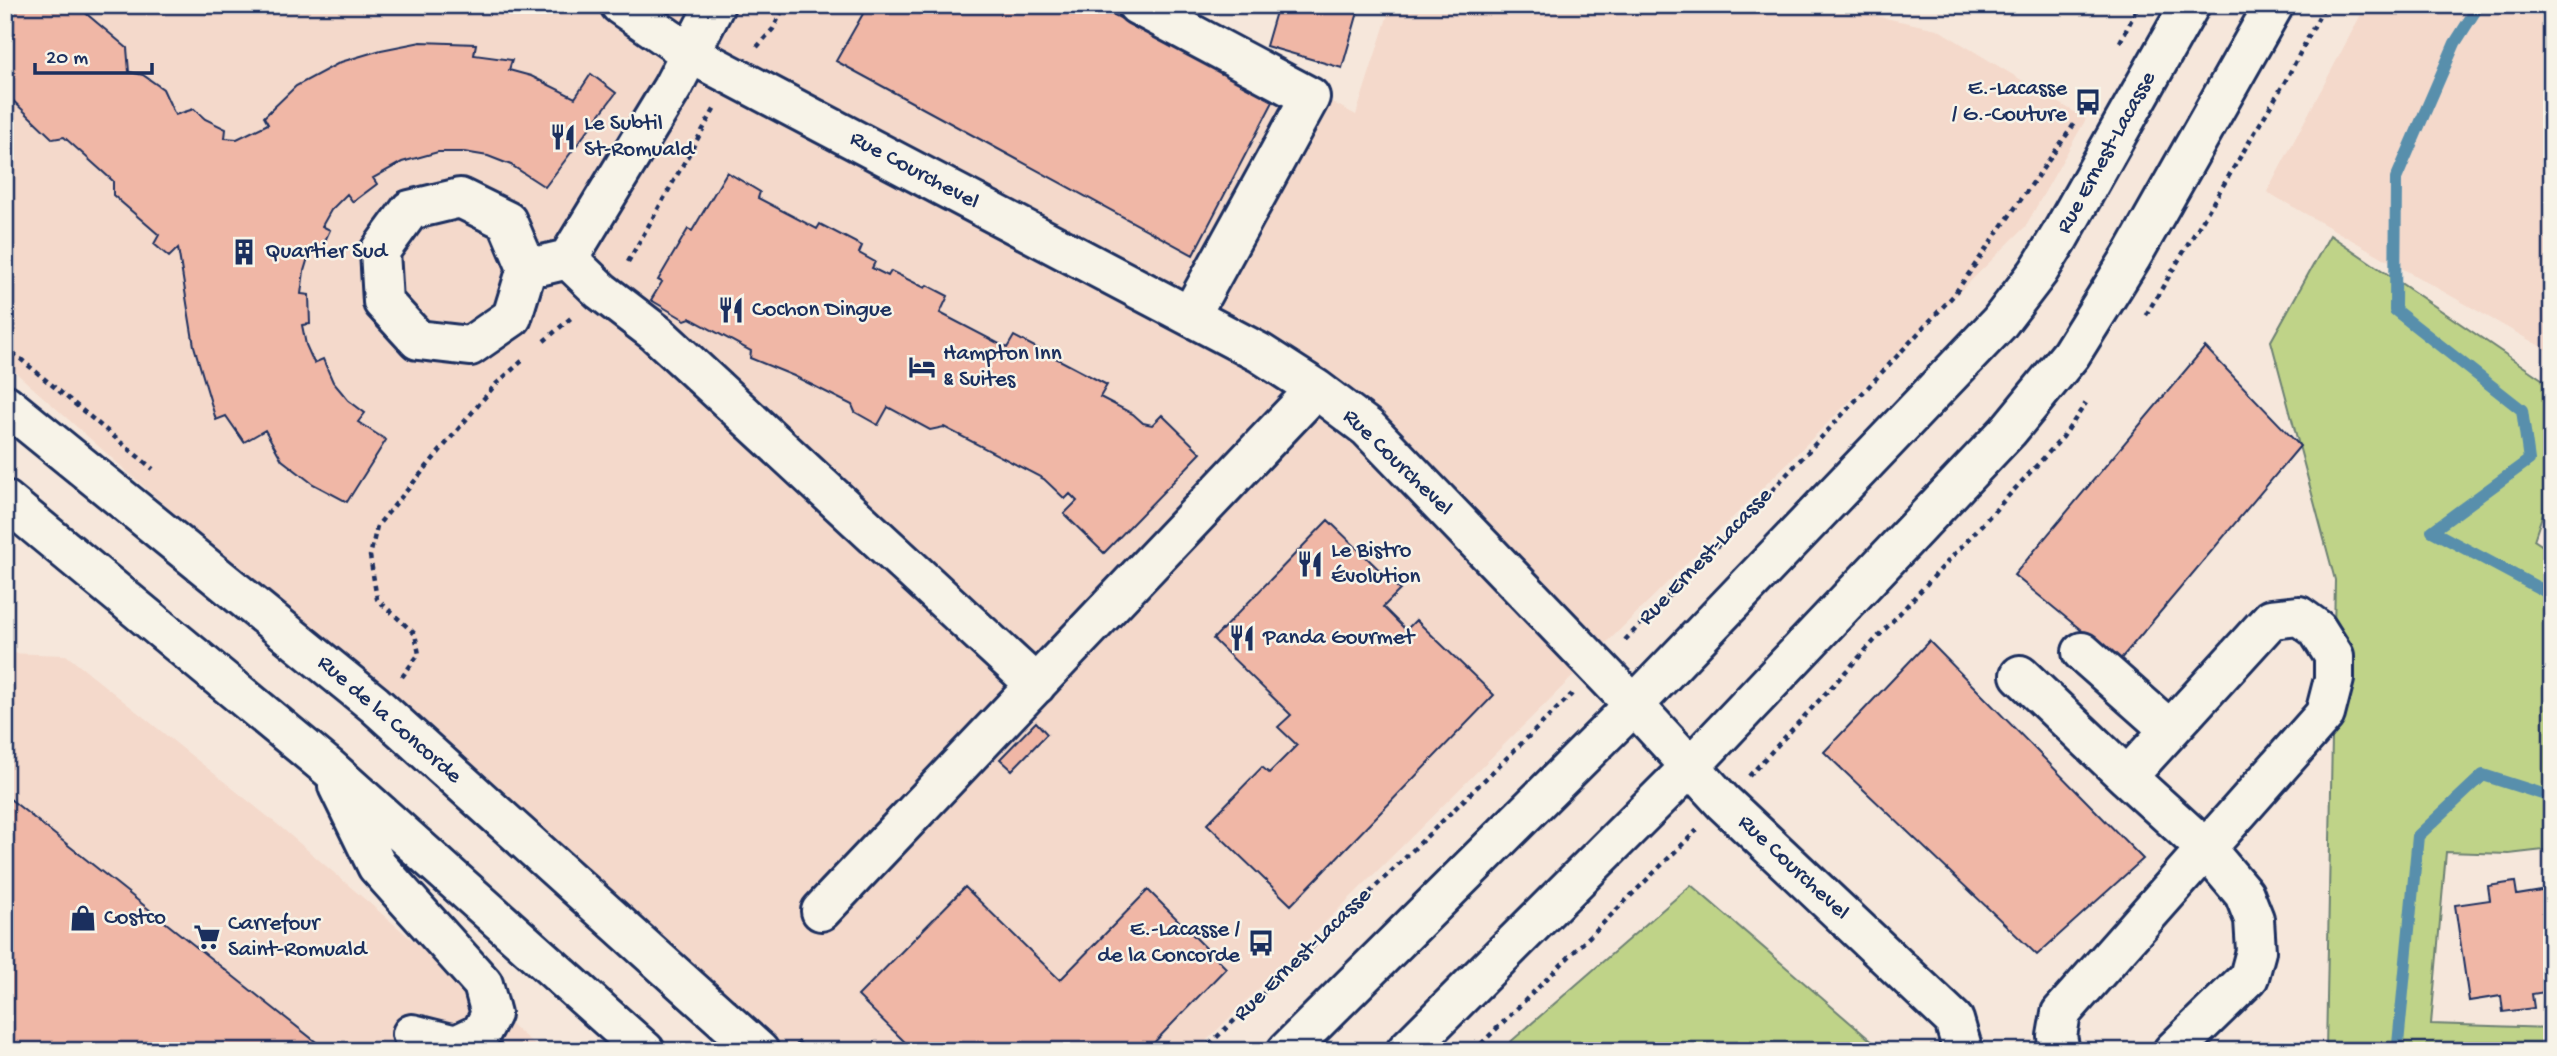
<svg xmlns="http://www.w3.org/2000/svg" width="2557" height="1056" font-family="'Gochi Hand',sans-serif">
	<style>
		.built { fill: #f4d9cb }
		.green { fill: #bfd388; stroke: #6d8173; stroke-width: 2 }
		.lines { fill: none; stroke-linecap: round; stroke-linejoin: round }
		.stream { stroke: #598fac; stroke-width: 12 }
		.building { fill: #f0b7a6; stroke: #1b2f5e; stroke-width: 2 }
		.minor-casing { stroke: #1b2f5e; stroke-width: 44 }
		.path { stroke: #1b2f5e; stroke-width: 4.5; stroke-dasharray: 5 5; stroke-linecap: butt }
		.minor { stroke: #f7f3e8; stroke-width: 38 }
		.labels { text-anchor: middle; dominant-baseline: central; stroke-width: 5; stroke-linejoin: round; paint-order: stroke }
		.poi-label { font-size: 23px; fill: #1b2f5e; stroke: #f7f3e8; text-anchor: start }
		.street-label { font-size: 23px; fill: #1b2f5e; stroke: #f7f3e8 }
	</style>
	<rect width="100%" height="100%" fill="#f6e7db"/>
	<filter id="ink" filterUnits="userSpaceOnUse"><feTurbulence type="fractalNoise" baseFrequency=".0143" numOctaves="2"/><feDisplacementMap in="SourceGraphic" scale="14" xChannelSelector="R" yChannelSelector="G"/><feConvolveMatrix kernelMatrix="1 2 1 2 8 2 1 2 1" color-interpolation-filters="sRGB"/></filter>
	<g filter="url(#ink)">
		<!-- built -->
		<path class="built" d="M5 5H1151L1356 115 1391 5H1824L1937 29 2086 119 2025 227 1196 1051H778L5 363Z
			M2366 5H2552V353L2267 192Z
			M5 653 66 655 277 824 542 1051H5Z"/>
		<!-- green -->
		<path class="green" d="M2330 235 2552 386V486L2534 540 2552 552V849L2509 854 2446 852 2431 1024 2552 1028V1051H2326L2335 580 2271 341Z
			M1691 885 1883 1051H1500Z"/>
		<g class="lines">
			<!-- stream -->
			<path class="stream" d="M2479 5 2455 43 2396 179 2395 310 2522 410 2529 460 2432 531 2552 595
				M2402 1051 2398 1044 2418 836 2483 775 2552 797"/>
		</g>
		<!-- building -->
		<path class="building" d="M5 5H76L127 48 129 72 143 75 163 89 175 115 194 109 205 119 226 129 225 138 237 139 268 124 264 117 296 86 341 62 381 50 421 42 476 44 474 55 512 60 509 70 531 76 575 98 591 74 616 93 545 187 511 165 488 156 464 152H438L402 162 373 178 377 184 353 202 347 194 331 210 322 226 330 230 319 254 310 251 304 271 301 294 309 295 310 324 302 325 306 345 314 363 323 359 333 382 348 400 365 413 358 422 386 440 347 502 313 484 282 460 265 430 244 442 226 416 216 420 194 346 178 248 169 257 154 244 159 235 113 195V181L64 137 53 139 5 93Z
			M868 5H1095L1275 98 1193 255 836 61Z
			M1278 5H1360L1342 68 1266 46Z
			M727 172 760 192 758 198 817 229 820 224 862 246 859 253 875 262 872 268 888 276 891 271 925 288 927 285 948 296 940 313 1007 348 1014 336 1107 385 1100 397 1133 414 1143 423 1152 425 1162 415 1201 453 1104 553 1064 514 1077 501 1070 494 1065 499 1044 479 944 427 930 430 888 407 878 425 855 412 852 405 794 376 750 358 751 351 690 318 685 320 651 300 662 282 658 280 688 229 692 231Z
			M2205 347 2300 446 2119 661 2014 575Z
			M1328 520 1400 590 1383 607 1406 630 1416 620 1494 695 1291 905 1207 824 1262 767 1269 773 1297 745 1278 727 1291 715 1213 639Z
			M1929 641 2143 859 2037 955 1824 752Z
			M1036 722 1047 734 1012 770 1000 759Z
			M5 795 316 1042 309 1051H5Z
			M2515 882 2517 895 2548 890 2552 913V991L2532 994 2534 1008 2503 1012 2501 996 2469 1001 2455 905 2490 900 2488 886Z
			M965 887 1060 980 1148 890 1226 968 1146 1051H914L858 996Z"/>
		<g class="lines">
			<!-- minor casing -->
			<g class="minor-casing">
				<path id="minor" d="M620 5 691 54 1260 353 1316 389 1368 428 1634 705 1723 802 1954 1020 1963 1051
					M1137 5 1310 97 1190 316
					M460 198 507 221 527 268 512 317 470 346 418 340 383 302 380 251 410 210Z
					M568 259 601 291 656 333 1036 685
					M543 265 568 259 672 88 715 5
					M5 404 374 704 759 1051
					M5 500 329 768 645 1051
					M2082 652 2170 730
					M2020 675 2127 777
					M338 786 377 866 483 984 491 1014 481 1033 456 1045 412 1034
					M821 911 1316 389
					M1287 1051 1634 705 1999 323 2038 272 2060 236 2190 5
					M1406 1051 1691 766 2008 431 2071 354 2132 256 2274 5
					M2060 1051 2057 1036 2061 1013 2325 714 2334 679V656L2317 629 2299 616 2271 619 2127 777 2206 849 2244 894 2254 919 2256 951 2249 977 2173 1051"/>
			</g>
			<!-- path -->
			<path class="path" d="M2120 42 2139 5
				M757 47 773 29 785 5
				M628 262 715 108
				M2146 315 2286 80 2325 5
				M544 341 572 317
				M5 346 153 469
				M1625 640 1775 487 1953 296 2075 123
				M402 677 419 654 415 634 377 599 370 556 377 526 496 384 522 361
				M1749 776 2063 437 2086 403
				M797 1042 807 1051
				M1202 1051 1362 900 1572 694
				M1474 1051 1697 830"/>
			<!-- minor -->
			<use href="#minor" class="minor"/>
		</g>
	</g>
	<!-- icons -->
	<defs>
		<g id="bus-bare" transform="scale(2.1)"><path d="M-5-6H5V4H4V6H2V4H-2V6H-4V4H-5ZM-3.5-4V0h7V-4ZM-3.5 1.2v1.5H-2V1.2ZM2 1.2v1.5H3.5V1.2Z" fill="#1b2f5e" stroke="#f7f3e8" stroke-width="2.5" paint-order="stroke"/></g>
		<g id="restaurant-bare" transform="scale(2.1)"><path d="M-5-6h1v4h1v-4h1v4h1v-4h1v5L-1.5 .5V6h-2V.5L-5-1ZM5-6V6H3V1.5H1.5Q1.5-4 5-6Z" fill="#1b2f5e" stroke="#f7f3e8" stroke-width="2.5" paint-order="stroke"/></g>
		<g id="building-bare" transform="scale(2.1)"><path d="M-4-6H4V6H1V3H-1V6H-4ZM-2.5-4.3h1.7v1.8h-1.7ZM.8-4.3h1.7v1.8H.8ZM-2.5-1h1.7V.8h-1.7ZM.8-1h1.7V.8H.8Z" fill="#1b2f5e" stroke="#f7f3e8" stroke-width="2.5" paint-order="stroke"/></g>
		<g id="hotel-bare" transform="scale(2.1)"><path d="M-6-4.5h1.5V1H6V5H4.5V3h-9V5H-6ZM-4 0a1.8 1.8 0 1 1 3.6 0ZM.5 0V-2.5h3Q6-2.5 6 0Z" fill="#1b2f5e" stroke="#f7f3e8" stroke-width="2.5" paint-order="stroke"/></g>
		<g id="shop-bare" transform="scale(2.1)"><path d="M-5-2.5h2.3a2.7 3.5 0 0 1 5.4 0H5L5.5 6h-11ZM-1.5-2.5h3a1.5 2.3 0 0 0-3 0Z" fill="#1b2f5e" stroke="#f7f3e8" stroke-width="2.5" paint-order="stroke"/></g>
		<g id="supermarket-bare" transform="scale(2.1)"><path d="M-6-5.5h2.5l.6 2H6L4.5 2H-2.5L-4.4-4H-6ZM-1.5 3.2a1.3 1.3 0 1 0 .1 0ZM3 3.2a1.3 1.3 0 1 0 .1 0Z" fill="#1b2f5e" stroke="#f7f3e8" stroke-width="2.5" paint-order="stroke"/></g>
	</defs>
	<g fill-rule="evenodd">
		<use href="#bus-bare" x="2088" y="102"/>
		<use href="#restaurant-bare" x="563" y="137"/>
		<use href="#building-bare" x="244" y="252"/>
		<use href="#restaurant-bare" x="731" y="310"/>
		<use href="#hotel-bare" x="922" y="367"/>
		<use href="#restaurant-bare" x="1310" y="564"/>
		<use href="#restaurant-bare" x="1242" y="638"/>
		<use href="#shop-bare" x="83" y="918"/>
		<use href="#supermarket-bare" x="207" y="937"/>
		<use href="#bus-bare" x="1261" y="943"/>
	</g>
	<g class="labels">
		<!-- poi labels -->
		<g class="poi-label">
			<text x="2067" y="89" text-anchor="end">E.-Lacasse<tspan x="2067" dy="26">/ G.-Couture</tspan></text>
			<text x="584" y="124">Le Subtil<tspan x="584" dy="26">St-Romuald</tspan></text>
			<text x="265" y="252">Quartier Sud</text>
			<text x="752" y="310">Cochon Dingue</text>
			<text x="943" y="354">Hampton Inn<tspan x="943" dy="26">&amp; Suites</tspan></text>
			<text x="1331" y="551">Le Bistro<tspan x="1331" dy="26">Évolution</tspan></text>
			<text x="1263" y="638">Panda Gourmet</text>
			<text x="104" y="918">Costco</text>
			<text x="228" y="924">Carrefour<tspan x="228" dy="26">Saint-Romuald</tspan></text>
			<text x="1240" y="930" text-anchor="end">E.-Lacasse /<tspan x="1240" dy="26">de la Concorde</tspan></text>
		</g>
		<!-- street labels -->
		<g class="street-label">
			<text transform="translate(2107 153) rotate(-61)">Rue Ernest-Lacasse</text>
			<text transform="translate(914 171) rotate(28)">Rue Courchevel</text>
			<text transform="translate(1397 463) rotate(44)">Rue Courchevel</text>
			<text transform="translate(1706 557) rotate(-46)">Rue Ernest-Lacasse</text>
			<text transform="translate(389 720) rotate(41)">Rue de la Concorde</text>
			<text transform="translate(1793 868) rotate(43)">Rue Courchevel</text>
			<text transform="translate(1303 955) rotate(-44)">Rue Ernest-Lacasse</text>
		</g>
	</g>
	<!-- margin -->
	<rect width="2557" height="1056" fill="none" stroke="#f7f3e8" stroke-width="28"/>
	<rect x="14" y="14" width="2529" height="1028" fill="none" stroke="#1b2f5e" stroke-width="2.5" filter="url(#ink)"/>
	<!-- scale -->
	<path d="M35 63v10h117v-10" fill="none" stroke="#1b2f5e" stroke-width="3.5"/>
	<text x="46" y="63" font-size="21" fill="#1b2f5e" stroke="#f7f3e8" stroke-width="5" paint-order="stroke">20 m</text>
</svg>
